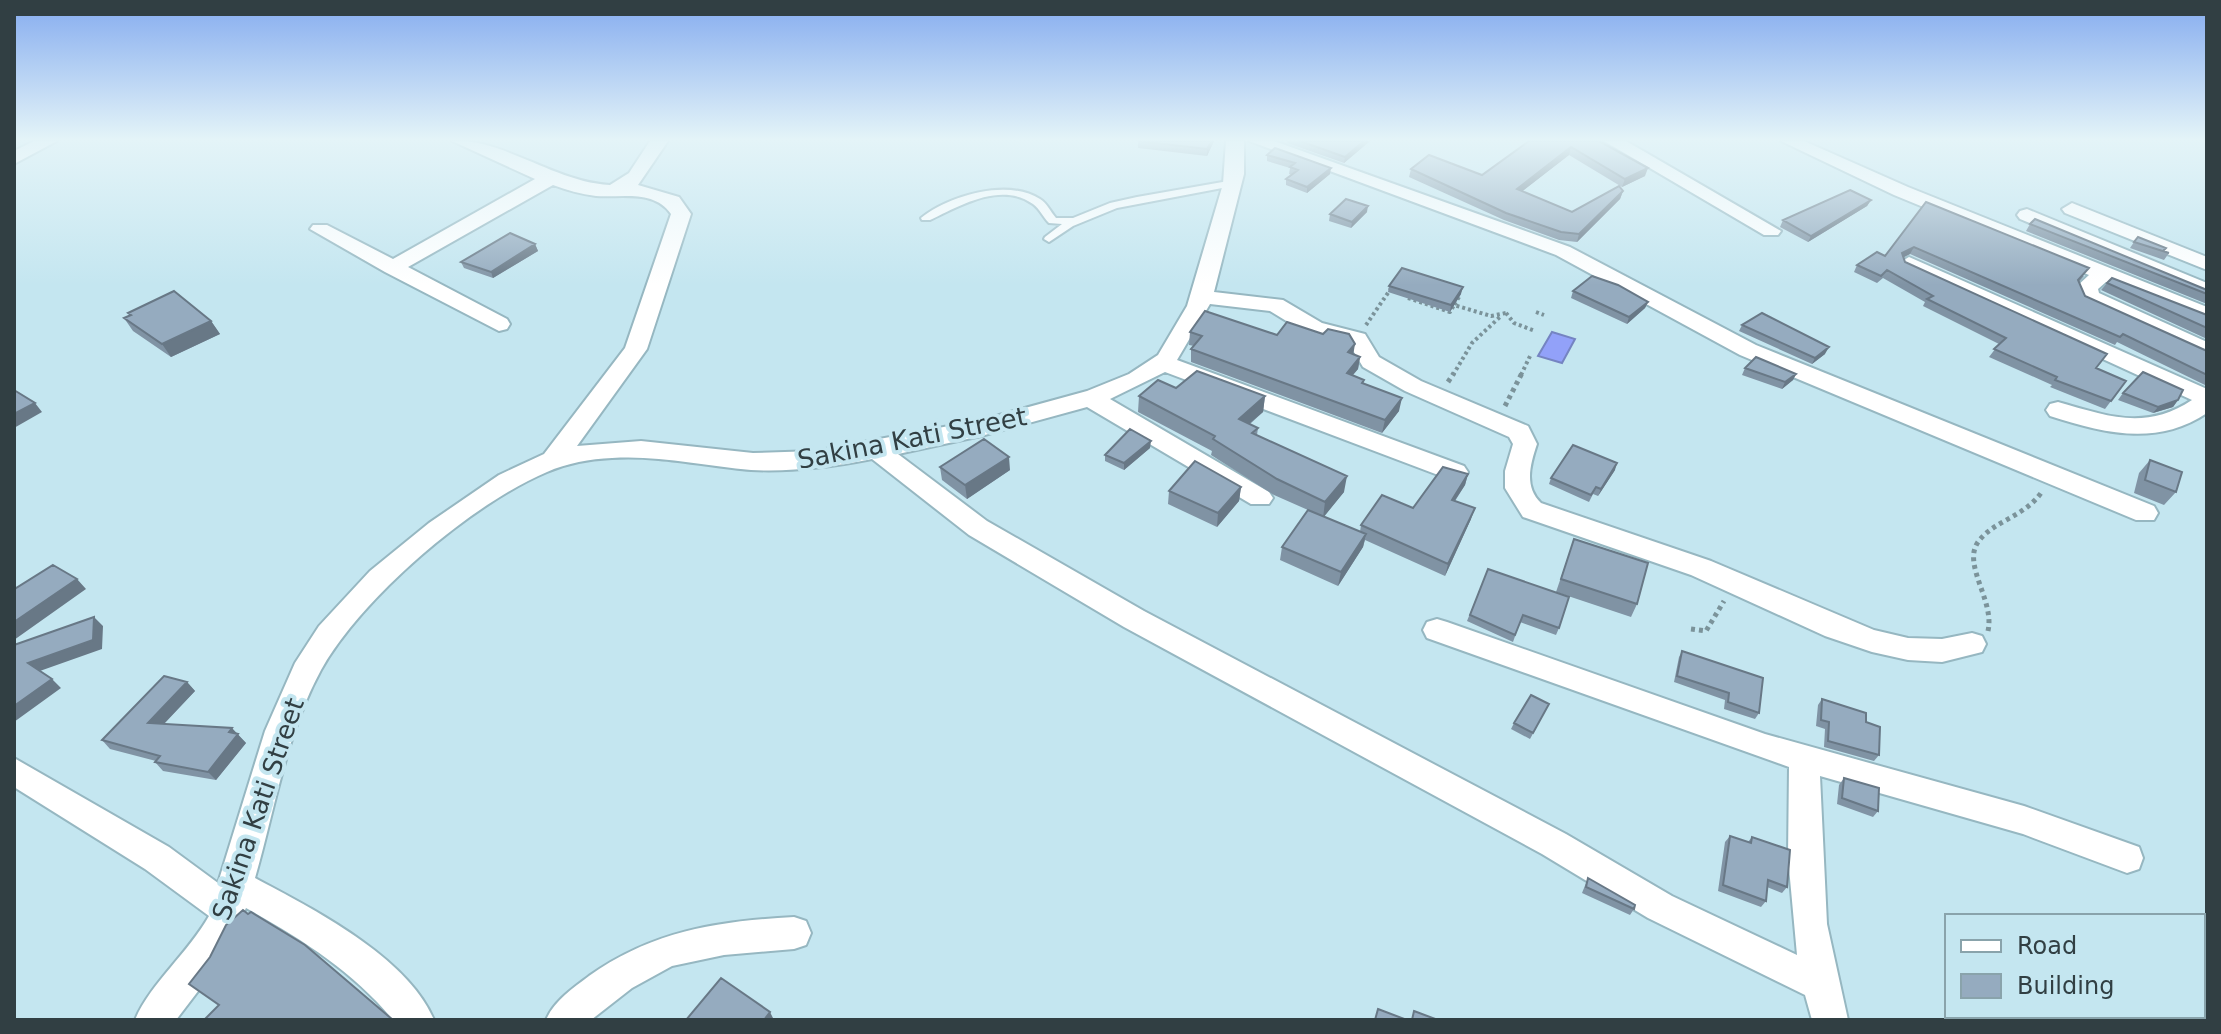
<svg xmlns="http://www.w3.org/2000/svg" width="2221" height="1034" font-family="'DejaVu Sans',sans-serif">
	<style>
		.water { fill: #92a1f9; stroke: #7584c2; stroke-width: 2 }
		.lines { fill: none; stroke-linecap: round; stroke-linejoin: round }
		.service-casing { stroke: #96b7c1; stroke-width: 4 }
		.minor-casing { stroke: #96b7c1; stroke-width: 4 }
		.path-far1 { stroke: #7b939a; stroke-width: 4; stroke-dasharray: 3 3; stroke-linecap: butt }
		.path { stroke: #7b939a; stroke-width: 5; stroke-dasharray: 4 4; stroke-linecap: butt }
		.service { fill: #fff; fill-rule: evenodd }
		.minor { fill: #fff; fill-rule: evenodd }
		.wall { fill: #8093a4 }
		.shaded-wall { fill: #687886 }
		.building { fill: #95abbf; stroke: #687886; stroke-width: 2 }
		.labels { text-anchor: middle; dominant-baseline: central; stroke-width: 8; stroke-linejoin: round; paint-order: stroke }
		.street-label { font-size: 26px; fill: #313f43; stroke: #c4e6f0 }
	</style>
	<rect width="100%" height="100%" fill="#c4e6f0"/>
	<!-- water -->
	<path class="water" d="M1552 332 1575 339 1562 363 1538 356Z"/>
	<g class="lines">
		<!-- service casing -->
		<g class="service-casing">
			<path id="service" d="M1234 180 1239 183 1238 185 1117 208 1073 226 1049 242 1044 239 1045 237 1062 224 1049 223C1043 217 1040 209 1033 204 1001 181 959 206 930 220H922L921 218C948 196 1007 178 1040 199 1047 203 1050 211 1056 218H1073L1110 203 1137 197Z"/>
		</g>
		<!-- minor casing -->
		<g class="minor-casing">
			<path id="minor" d="M34 141H57L14 164V151Z
				M452 141C503 138 554 182 610 185L629 173 650 141H668L638 185 679 197 691 214 647 349 577 446 641 441 753 453 815 451 981 420 1087 391 1129 374 1158 355 1187 306 1223 184 1226 141H1244V174L1214 292 1283 300 1322 323 1365 334 1379 357 1421 381 1528 426 1537 444C1530 465 1524 487 1541 503L1711 561 1874 630 1908 638 1942 639 1972 633 1982 636 1986 644 1982 652 1942 662 1908 660 1872 652 1825 636 1691 575 1523 517 1505 488V471L1513 444 1509 437 1405 391 1363 367 1349 344 1306 333 1270 311 1210 304 1177 360 1464 466 1468 472 1464 478H1446L1165 372 1110 399 1269 492 1273 498 1269 504H1251L1087 407 981 436 898 454 987 521 1144 611 1566 834 1672 896 1797 955 1788 857 1789 767 1427 638 1423 630 1427 622 1437 619 1447 622 1765 734 2024 806 2139 847 2143 858 2139 869 2127 873 2023 834 1820 776 1827 924 1848 1020H1812L1805 995 1648 918 1542 854 1124 627 969 535 872 459C832 467 791 472 751 470 705 466 658 455 612 458 590 459 567 463 547 472 471 504 361 598 321 670 286 734 275 809 255 878 313 909 408 957 434 1020H393C354 972 300 938 246 908L218 965 176 1020H135C149 985 189 952 209 916L145 869 14 787V758L169 847 218 883 265 731 295 663 319 626 370 571 429 523 499 475 544 454 625 348 671 214C654 189 620 198 596 196 581 194 566 190 553 185L408 267 507 319 510 324 507 329 499 331 385 272 310 229 313 225H327L393 259 535 179Z
				M1249 141H1274L1570 247 1756 345 2154 506 2158 513 2154 520H2136L1740 355 1556 255Z
				M1604 141H1626L1781 231 1778 235H1764Z
				M1781 141H1804L1908 187 2207 307V322L2106 282 2098 289 2099 293 2207 342V358L2081 301 2076 287 2089 275 1894 195Z
				M2072 203 2207 257V270L2065 213 2062 209Z
				M2027 209 2207 283V297L2020 219 2017 215 2020 211Z
				M1909 257 2207 389V413C2156 447 2104 433 2050 416L2046 410 2050 404 2058 402C2108 416 2145 431 2192 400L1902 267 1899 263Z
				M794 917 806 921 811 933 806 945 794 949 724 955 672 966 632 988 591 1020H546C554 1001 572 989 589 976 652 931 718 921 794 917Z"/>
		</g>
		<!-- path-far1 -->
		<path class="path-far1" d="M1459 297 1454 305 1491 316 1506 313
			M1408 298 1450 312 1454 305
			M1536 312 1544 315
			M1506 313 1514 323 1535 331
			M1366 325 1392 287
			M1453 375 1472 343 1501 316
			M1521 375 1531 354"/>
		<!-- path -->
		<path class="path" d="M1448 382 1454 373
			M1505 406 1522 373
			M1691 629 1706 631 1724 601
			M1988 631C1995 601 1962 565 1978 542 1993 521 2024 517 2041 493"/>
		<!-- service -->
		<use href="#service" class="service"/>
		<!-- minor -->
		<use href="#minor" class="minor"/>
	</g>
	<!-- wall -->
	<path class="wall" d="M1138 141H1214L1207 156 1138 148Z
		M1288 141H1370L1344 163 1287 143Z
		M1529 141H1599L1645 176 1622 187 1569 155 1522 191 1572 212 1623 191 1620 199 1577 242 1559 240 1504 220 1409 177 1411 169 1482 175Z
		M1267 155 1330 174 1307 193 1286 185V179L1292 175 1289 174 1290 168 1267 161Z
		M1871 200 1867 206 1808 242 1780 227 1783 220Z
		M1926 202 2084 276 2079 282 2085 296 2207 351V386L2117 342 2115 345 1910 254 1903 258 1905 262 2096 368 2126 381 2105 409 2050 387 2052 385 1989 357 1999 344 1923 306 1925 302 1883 278 1877 283 1854 272 1857 265 1885 256Z
		M1367 212 1351 228 1329 221 1330 214Z
		M2030 224 2207 290V304L2026 231Z
		M2134 242 2169 253 2164 260 2130 248Z
		M535 244 538 251 493 278 464 268 461 262Z
		M2107 283 2207 315V339L2101 290Z
		M1389 286 1461 294 1450 312 1388 292Z
		M1573 291 1648 302 1645 308 1627 324 1571 298Z
		M128 313 211 321 220 334 171 357 133 331 124 318 130 316Z
		M1742 325 1825 354 1812 364 1739 331Z
		M1190 332 1277 335 1353 354 1360 357 1358 369 1353 375 1364 380 1363 384 1399 411 1382 433 1191 362V349L1194 346 1189 345Z
		M1745 368 1796 374 1793 380 1782 389 1742 375Z
		M1176 388 1265 396 1263 412 1250 424 1258 428 1257 435 1344 492 1323 517 1360 532 1361 525 1413 508 1468 474 1465 485 1455 501 1471 519 1445 576 1365 540 1363 547 1338 586 1280 560 1282 547 1308 510 1274 495 1211 455 1212 451 1138 412 1139 396Z
		M2123 393 2178 400 2173 407 2153 413 2118 400Z
		M1150 448 1124 470 1105 461V455Z
		M2150 460 2176 492 2164 505 2134 493 2139 473Z
		M940 467 1010 470 967 499 942 480Z
		M1615 470 1598 496 1593 494 1589 502 1549 484 1551 478Z
		M1241 487 1239 501 1217 527 1168 504 1169 491Z
		M1574 539 1637 604 1631 617 1556 592Z
		M1488 569 1559 628 1556 635 1520 622 1513 642 1467 621Z
		M1682 651 1759 713 1755 719 1724 709 1725 700 1674 682 1679 657Z
		M187 682 195 691 164 724 237 734 246 743 216 780 163 771 155 762 156 761 110 749 102 740Z
		M1822 699 1866 722 1879 755 1874 761 1824 747 1825 729 1816 726 1818 705Z
		M1549 704 1530 739 1511 729 1514 723Z
		M1844 778 1878 811 1873 817 1837 804 1839 785Z
		M1730 836 1748 842 1752 837 1787 887 1782 893 1767 887 1766 901 1761 907 1718 891 1725 842Z
		M1588 878 1634 909 1630 915 1582 893Z"/>
	<!-- shaded-wall -->
	<path class="shaded-wall" d="M1212 141H1214L1207 156V149Z
		M1364 141H1370L1344 163 1345 157Z
		M1571 147 1569 155 1515 197 1517 189Z
		M1331 168 1330 174 1307 193V187Z
		M1648 168 1645 176 1622 187 1625 179Z
		M1623 191 1620 199 1577 242 1579 234Z
		M1871 200 1867 206 1808 242 1811 236Z
		M1368 206 1367 212 1351 228 1352 222Z
		M535 244 538 251 493 278 491 272Z
		M1914 247 1910 254 1897 260 1902 253Z
		M1463 287 1461 294 1450 312 1451 305Z
		M1648 302 1645 308 1627 324 1629 317Z
		M211 321 220 334 171 357 162 344Z
		M1355 344 1353 356 1348 352Z
		M1829 347 1825 354 1812 364 1815 358Z
		M1360 357 1358 369 1344 385 1347 373Z
		M1796 374 1793 380 1782 389 1785 382Z
		M1265 396 1263 412 1237 434 1239 419Z
		M1402 398 1399 411 1382 433 1385 420Z
		M2178 400 2173 407 2153 413 2158 407Z
		M35 403 42 412 14 428V414Z
		M1151 441 1150 448 1124 470V463Z
		M1009 457 1010 470 967 499 965 485Z
		M1617 463 1615 470 1598 496 1601 489Z
		M1468 474 1465 485 1448 511 1452 500Z
		M1347 476 1344 492 1323 518 1325 502Z
		M1241 487 1239 501 1217 527 1218 513Z
		M1475 508 1471 519 1445 576 1448 564Z
		M1366 534 1363 547 1338 586 1341 572Z
		M77 579 86 589 14 640V622Z
		M94 617 103 626 102 649 37 672 28 663Z
		M52 679 61 688 14 722V706Z
		M187 682 195 691 157 731 148 723Z
		M232 728 246 743 216 780 208 772Z
		M770 1012 774 1020H764Z"/>
	<!-- building -->
	<path class="building" d="M1138 141H1212L1207 149Z
		M1300 141H1364L1345 157Z
		M1529 141H1599L1648 168 1625 179 1571 147 1517 189 1572 212 1619 186 1623 191 1579 234 1561 232 1506 213 1411 169 1429 155 1482 175Z
		M1275 148 1331 168 1307 187 1286 179 1298 170 1290 167 1295 163 1267 155Z
		M1850 190 1871 200 1811 236 1783 220Z
		M1346 199 1368 206 1352 222 1330 214Z
		M1926 202 2089 268 2078 280 2085 296 2207 351V375L2123 334 2120 337 1914 247 1902 253 1905 262 2107 354 2096 368 2126 381 2111 401 2055 380 2057 377 1994 349 2006 338 1927 299 1933 296 1887 270 1881 276 1857 265 1877 252 1885 256Z
		M2035 219 2207 290V294L2030 224Z
		M510 233 535 244 491 272 461 262Z
		M2138 237 2166 248 2163 251 2169 253 2134 242Z
		M1402 268 1463 287 1451 305 1389 286Z
		M1592 276 1618 285 1648 302 1629 317 1573 291Z
		M2112 278 2207 315V328L2107 283Z
		M174 291 211 321 162 344 124 318 131 315 128 313Z
		M1205 311 1277 335 1287 322 1323 334 1328 329 1349 334 1355 344 1348 352 1360 357 1347 373 1364 380 1362 383 1402 398 1385 420 1191 349 1202 336 1190 332Z
		M1762 313 1829 347 1815 358 1742 325Z
		M1756 357 1796 374 1785 382 1745 368Z
		M1197 371 1265 396 1239 419 1258 428 1252 433 1347 476 1325 502 1277 479 1213 439 1215 436 1139 396 1158 380 1176 388Z
		M2143 372 2183 390 2178 400 2158 407 2123 393Z
		M14 390 35 403 14 414Z
		M1130 429 1151 441 1124 463 1105 455Z
		M984 439 1009 457 965 485 940 467Z
		M1573 445 1617 463 1601 489 1596 487 1591 495 1551 478Z
		M2150 460 2182 472 2176 492 2145 480Z
		M1195 461 1241 487 1218 513 1169 491Z
		M1443 467 1468 474 1452 500 1475 508 1448 564 1361 525 1382 495 1413 508Z
		M1308 510 1366 534 1341 572 1282 547Z
		M1574 539 1648 563 1637 604 1561 579Z
		M53 565 77 579 14 622V587L16 588Z
		M1488 569 1569 597 1559 628 1523 615 1515 635 1470 615Z
		M94 617 93 640 28 663 52 679 14 706V645Z
		M1682 651 1763 678 1759 713 1728 702 1729 693 1677 676Z
		M164 676 187 682 148 723 232 728 229 732 238 734 208 772 155 762 160 756 102 740Z
		M1531 695 1549 704 1533 733 1514 723Z
		M1822 699 1866 713V722L1880 727 1879 755 1828 741 1829 722 1821 720Z
		M1844 778 1879 788 1878 811 1842 798Z
		M1730 836 1751 843 1752 837 1790 850 1787 887 1768 880 1766 901 1723 885Z
		M1588 878 1635 905 1634 909 1586 887Z
		M243 910 248 914 251 912 305 945 393 1020H204L219 1005 189 984 210 957 226 925Z
		M721 978 770 1012 764 1020H686Z
		M1378 1009 1407 1020H1375Z
		M1414 1011 1438 1020H1412Z"/>
	<!-- sky -->
	<linearGradient id="sky" x2="0" y2="1"><stop stop-color="#85acef"/><stop offset="0.49" stop-color="#e4f4f8"/><stop offset="1" stop-color="#e4f4f8" stop-opacity="0"/></linearGradient>
	<rect width="2221" height="285" fill="url(#sky)"/>
	<g class="labels">
		<!-- street labels -->
		<g class="street-label">
			<text transform="translate(912 438) rotate(-11)">Sakina Kati Street</text>
			<text transform="translate(258 809) rotate(-71)">Sakina Kati Street</text>
		</g>
	</g>
	<!-- border -->
	<rect width="2221" height="1034" fill="none" stroke="#313f43" stroke-width="32"/>
	<!-- legend -->
	<rect x="1945" y="914" width="260" height="104" fill="#c4e6f0" stroke="#89a3ab" stroke-width="2"/>
	<rect x="1961" y="940" width="40" height="12" fill="#ffffff" stroke="#89a3ab" stroke-width="2"/>
	<text x="2017" y="954" font-size="24" fill="#313f43">Road</text>
	<rect x="1961" y="974" width="40" height="24" fill="#95abbf" stroke="#89a3ab" stroke-width="2"/>
	<text x="2017" y="994" font-size="24" fill="#313f43">Building</text>
</svg>
